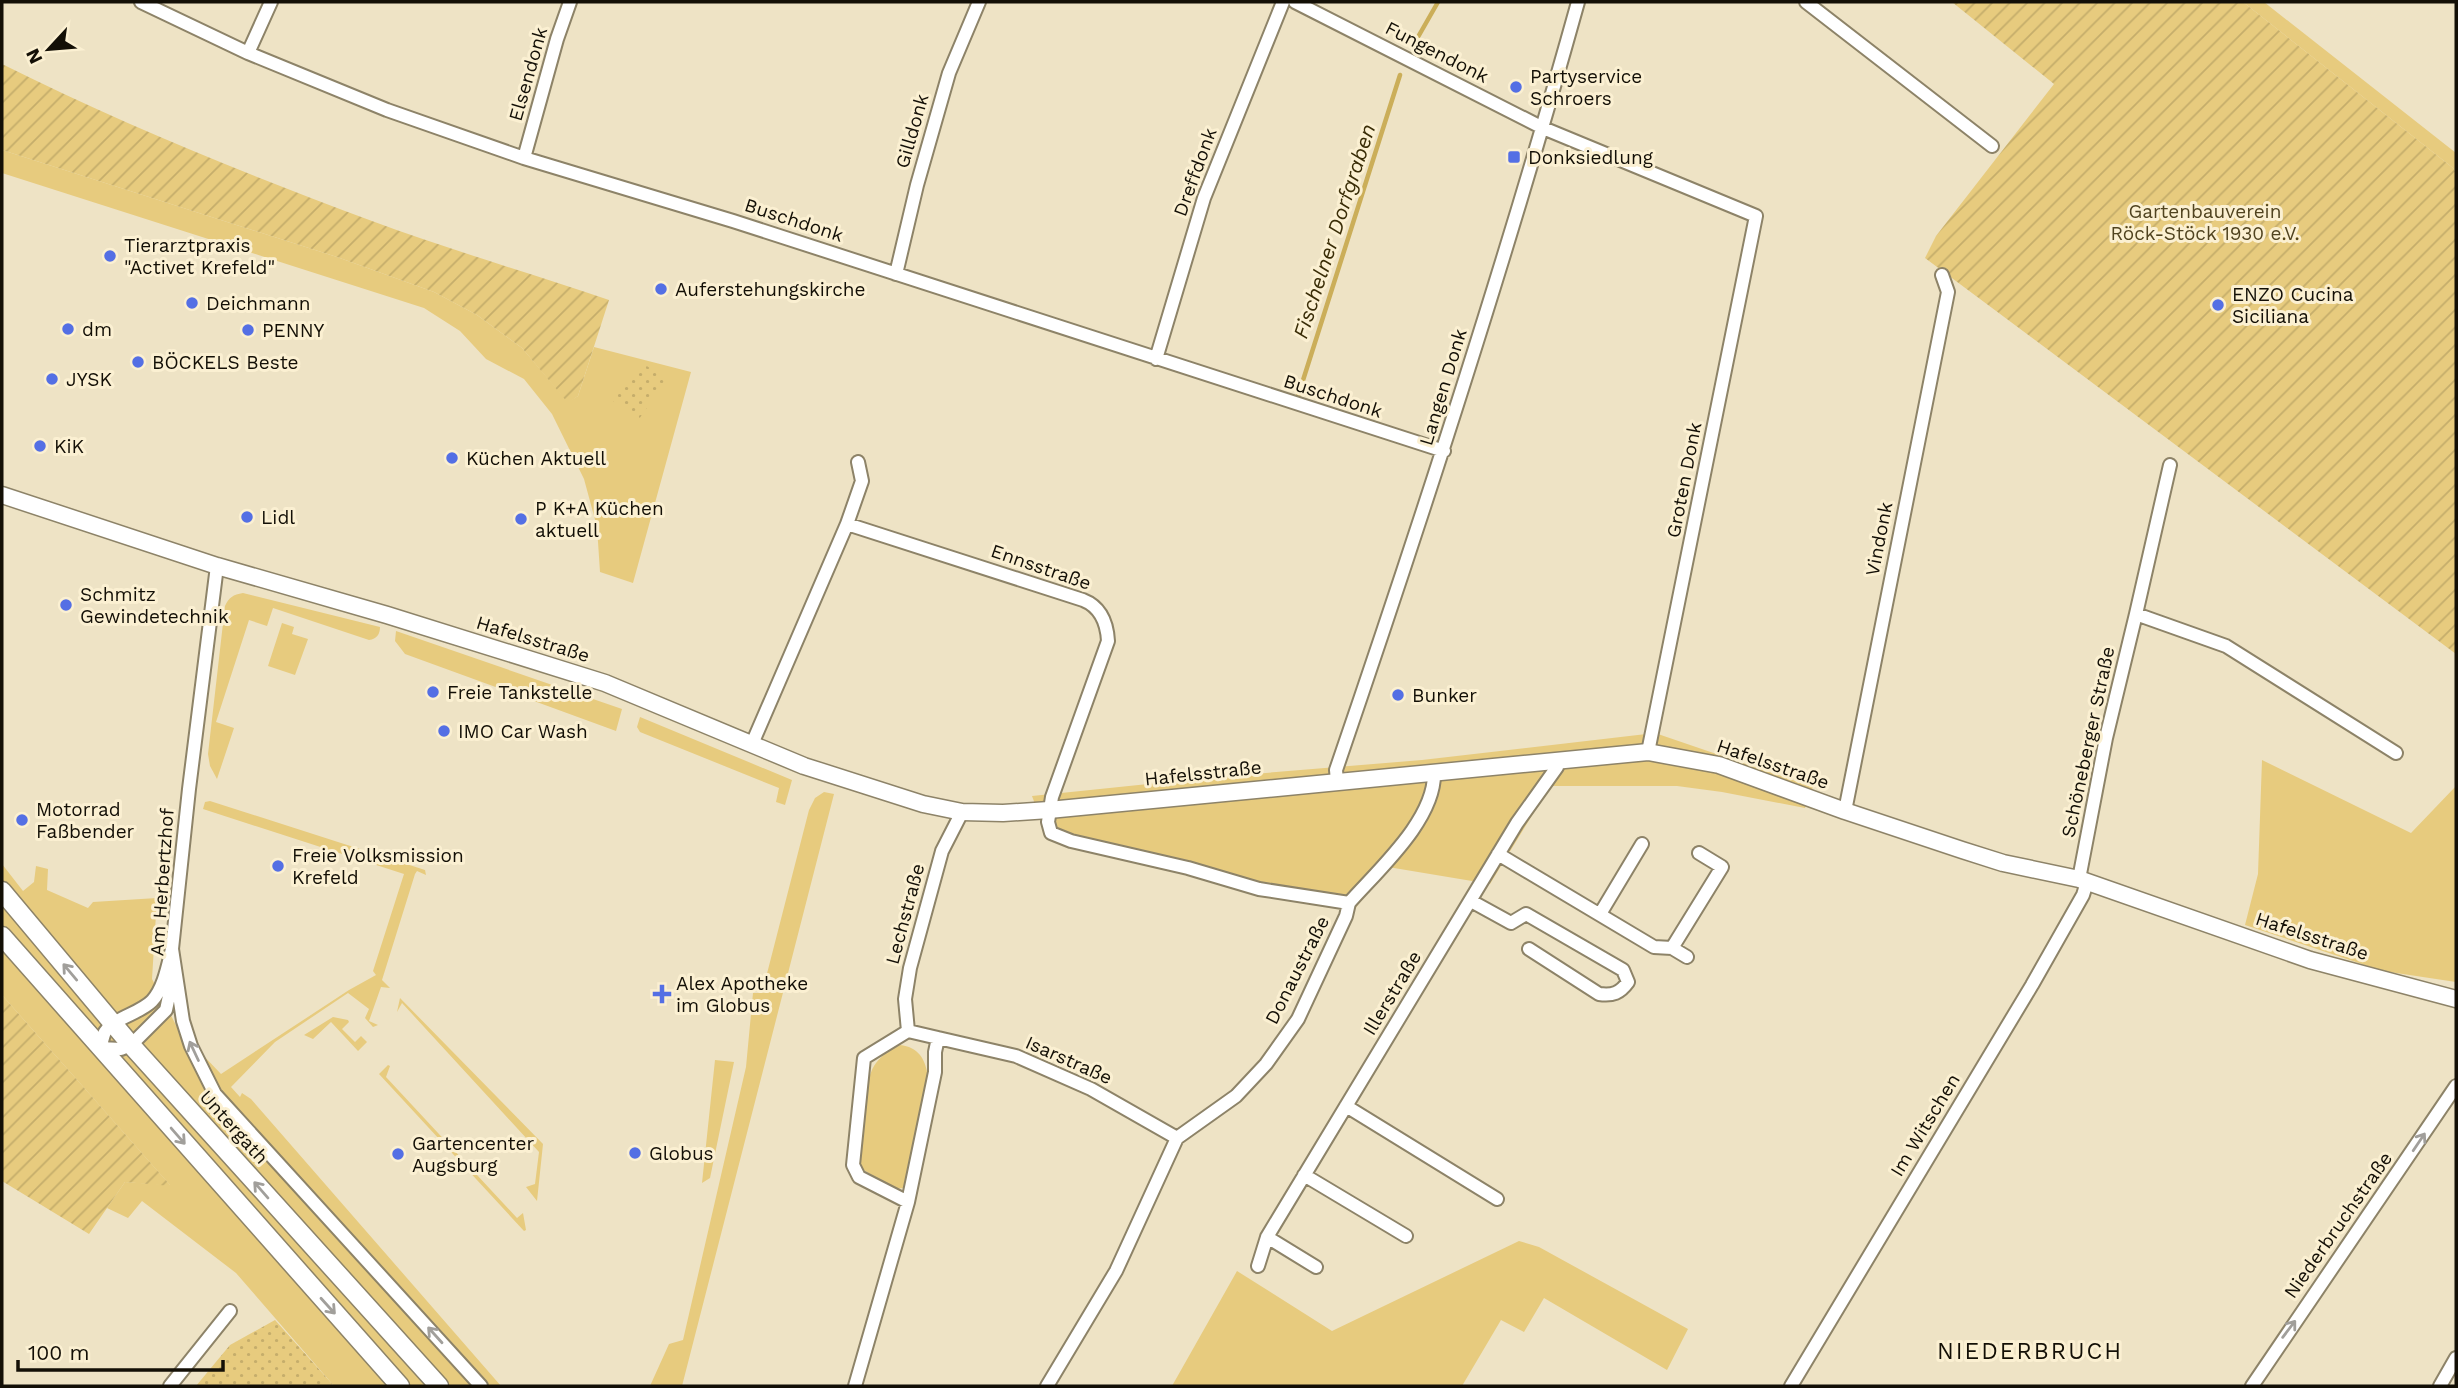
<svg xmlns="http://www.w3.org/2000/svg" width="2458" height="1388" font-family="'Work Sans',sans-serif">
	<style>
		.grass { fill: #e7cb7e }
		.park { fill: url(#park-dots) }
		.garden { fill: url(#garden-furrows) }
		.lines { fill: none; stroke-linecap: round; stroke-linejoin: round }
		.stream { stroke: #cbae59; stroke-width: 4.5 }
		.street-casing { stroke: #8d8368; stroke-width: 16 }
		.secondary-casing { stroke: #8d8368; stroke-width: 19 }
		.primary-casing { stroke: #8d8368; stroke-width: 21 }
		.street { stroke: #fff; stroke-width: 12 }
		.secondary { stroke: #fff; stroke-width: 16 }
		.primary { stroke: #fff; stroke-width: 18 }
		.oneway { stroke: #a19f9b }
		.poi-dot { fill: #546fe4; stroke: #fbf0d2; stroke-width: 2.5 }
		.labels { text-anchor: middle; dominant-baseline: central; stroke-width: 6; stroke-linejoin: round; paint-order: stroke }
		.street-label { font-size: 19px; fill: #130f06; stroke: #fbf0d2 }
		.poi-label { font-size: 19px; fill: #130f06; stroke: #fbf0d2; text-anchor: start }
		.park-label { font-size: 19px; fill: #50431f; stroke: #fbf0d2 }
		.water-label { font-size: 21px; font-style: italic; fill: #3a2d07; stroke: #fbf0d2 }
		.quarter-label { font-size: 23px; letter-spacing: 2px; fill: #130f06; stroke: #fbf0d2 }
	</style>
	<defs>
		<pattern id="park-dots" width="8" height="8" patternUnits="userSpaceOnUse" patternTransform="scale(1.75)"><rect width="8" height="8" fill="#e7cb7e"/><path d="M2 2h.1M6 6h.1" fill="none" stroke="#c5ad6b" stroke-width="1.8" stroke-linecap="round"/></pattern>
		<pattern id="garden-furrows" width="10" height="10" patternUnits="userSpaceOnUse" patternTransform="scale(1.75)"><rect width="10" height="10" fill="#e7cb7e"/><path d="M-1 1l2-2M0 10L10 0M9 11l2-2" fill="none" stroke="#c5ad6b"/></pattern>
	</defs>
	<rect width="100%" height="100%" fill="#eee3c5"/>
	<!-- grass -->
	<path class="grass" d="M2243 2H2264L2456 153V173L2453 168Z
		M2 150 337 257 434 292 477 315 522 348 568 402 578 396 594 347 691 372 633 583 600 572 597 527 584 479 552 414 524 379 486 359 460 331 424 308 2 173Z
		M243 593 380 627C380 634 377 639 369 640L273 608 267 626 249 620 216 722 234 728 217 779 210 766 208 754 225 606C229 597 233 595 243 593Z
		M282 623 294 627 292 634 308 639 295 675 268 666Z
		M396 631 622 709 616 731 405 654 395 641Z
		M640 717 792 780 785 805 776 802 779 788 640 732 637 727Z
		M1655 733 1813 787 1805 808 1722 792 1677 786H1550L1490 884 1388 867 1354 910 1150 867 1047 836 1032 796 1216 777 1422 760Z
		M2262 760 2411 833 2456 786V982L2383 971 2245 925 2258 874Z
		M824 792 834 794 682 1386H650L669 1344 683 1340 746 1067 753 993H762L809 810 815 798Z
		M210 801 425 870 426 875 417 871 415 874 382 980 390 988 381 987 369 1021 378 1025 373 1027 365 1018 369 1009 348 993 275 1042 231 1087 240 1097 242 1093 251 1099 501 1386H334L236 1273 142 1201 128 1218 107 1208 125 1182 170 1185 2 995V864L23 891 34 882 36 866 48 869 47 890 88 908 93 902 157 898 152 979 178 1029 221 1074 349 990 376 975 373 971 404 874 203 809 205 802Z
		M400 998 543 1144 537 1201 526 1187 535 1184 539 1152 402 1003 397 1012Z
		M333 1017 348 1020 349 1022 342 1029 355 1042 361 1036 367 1042 358 1051 331 1022 313 1039 304 1035Z
		M900 1045C918 1047 925 1058 928 1076L907 1180 903 1188 895 1189 862 1169C856 1149 863 1084 874 1066 880 1056 890 1050 900 1045Z
		M715 1060 734 1062 710 1178 702 1183Z
		M388 1065 390 1066 386 1077 517 1218 523 1213 526 1230 524 1231 379 1074Z
		M1519 1241 1539 1247 1688 1329 1667 1370 1544 1298 1524 1332 1501 1320 1462 1386H1172L1237 1271 1332 1331Z"/>
	<!-- park -->
	<path class="park" d="M641 362 667 380 639 419 613 401Z
		M275 1320 334 1386H196L230 1345Z"/>
	<!-- garden -->
	<path class="garden" d="M1952 2H2243L2453 168 2456 173V654L1925 258 1936 236 2054 84Z
		M2 64C122 124 246 174 372 221 450 250 530 273 609 300L578 396 568 403 522 348 477 315 434 292 337 257 2 150Z
		M2 995 171 1186 125 1182 89 1234 2 1181Z"/>
	<g class="lines">
		<!-- stream -->
		<path class="stream" d="M1414 44 1438 2
			M1298 396 1400 75"/>
		<!-- street casing -->
		<g class="street-casing">
			<path id="street" d="M141 2 248 53 387 110 524 158 733 221 1444 451
				M1295 2 1543 128 1756 216 1648 752
				M1806 2 1992 146
				M248 53 271 2
				M524 158 557 39 570 2
				M896 274 917 185 949 73 979 2
				M1156 359 1204 198 1283 2
				M847 524 862 481 858 462
				M217 566 189 789 172 949 183 1021 191 1046 215 1094 481 1386
				M2136 614 2226 646 2396 753
				M752 744 847 524 1083 600C1101 607 1107 623 1108 641L1052 797 1048 822 1051 833 1071 841 1188 868 1259 889 1349 903
				M1337 781 1336 770C1423 516 1506 261 1578 2
				M1845 811 1948 292 1942 275
				M1498 854 1654 947 1672 948 1687 957
				M2079 879 2106 738 2136 614 2170 465
				M1471 901 1511 923 1526 914 1623 970 1628 982C1620 993 1613 996 1599 994L1529 949
				M1600 914 1642 844
				M1672 948 1722 867 1699 853
				M172 949V982L166 1010 131 1045 121 1049 100 1048C102 1043 103 1036 105 1032 115 1017 139 1014 152 1001 164 988 168 965 172 949Z
				M908 1031 864 1058 853 1165 859 1177 908 1202
				M938 1038 1016 1056 1091 1089 1177 1138
				M1346 1106 1497 1199
				M1304 1175 1406 1236
				M1267 1237 1316 1267
				M1258 1266 1267 1237 1517 823 1557 767 1558 760
				M170 1386 230 1311
				M855 1386 908 1202 935 1072V1052L938 1038 908 1031 905 999 910 968 942 851 962 812
				M1047 1386 1116 1271 1177 1138 1236 1096 1266 1064 1298 1019 1346 916 1349 903C1378 870 1436 819 1434 772
				M1791 1386 2032 985 2083 895 2087 882
				M2252 1386 2456 1086
				M2440 1386 2456 1358"/>
		</g>
		<!-- secondary casing -->
		<g class="secondary-casing">
			<path id="secondary" d="M2 495 217 566 387 615 605 683 804 766 923 804 962 812 1003 813 1049 810 1648 752 1719 765 1845 811 1962 850 2003 863 2079 879 2310 960 2456 999"/>
		</g>
		<!-- primary casing -->
		<g class="primary-casing">
			<path id="primary" d="M2 891 131 1045 439 1386
				M2 936 400 1386"/>
		</g>
		<!-- street -->
		<use href="#street" class="street"/>
		<!-- secondary -->
		<use href="#secondary" class="secondary"/>
		<!-- primary -->
		<use href="#primary" class="primary"/>
	</g>
	<!-- one-way arrows -->
	<defs><path id="oneway-shaft" d="M-6 0H5M1.5-3L5.5 0L1.5 3" fill="none" stroke-width="1.6" stroke-linecap="round" stroke-linejoin="round" transform="scale(1.75)"/></defs>
	<g class="oneway">
		<use href="#oneway-shaft" transform="translate(70 972) rotate(-130)"/>
		<use href="#oneway-shaft" transform="translate(194 1051) rotate(-115)"/>
		<use href="#oneway-shaft" transform="translate(178 1136) rotate(49)"/>
		<use href="#oneway-shaft" transform="translate(2419 1142) rotate(-56)"/>
		<use href="#oneway-shaft" transform="translate(261 1190) rotate(-131)"/>
		<use href="#oneway-shaft" transform="translate(328 1306) rotate(48)"/>
		<use href="#oneway-shaft" transform="translate(2289 1329) rotate(-53)"/>
		<use href="#oneway-shaft" transform="translate(435 1335) rotate(-132)"/>
	</g>
	<!-- markers -->
	<g class="poi-dot">
		<circle cx="1516" cy="87" r="7"/>
		<rect x="1507" y="150" width="14" height="14" rx="3.5"/>
		<circle cx="110" cy="256" r="7"/>
		<circle cx="661" cy="289" r="7"/>
		<circle cx="192" cy="303" r="7"/>
		<circle cx="2218" cy="305" r="7"/>
		<circle cx="68" cy="329" r="7"/>
		<circle cx="248" cy="330" r="7"/>
		<circle cx="138" cy="362" r="7"/>
		<circle cx="52" cy="379" r="7"/>
		<circle cx="40" cy="446" r="7"/>
		<circle cx="452" cy="458" r="7"/>
		<circle cx="247" cy="517" r="7"/>
		<circle cx="521" cy="519" r="7"/>
		<circle cx="66" cy="605" r="7"/>
		<circle cx="433" cy="692" r="7"/>
		<circle cx="1398" cy="695" r="7"/>
		<circle cx="444" cy="731" r="7"/>
		<circle cx="22" cy="820" r="7"/>
		<circle cx="278" cy="866" r="7"/>
		<path d="M658.5 983.5h7v7h7v7h-7v7h-7v-7h-7v-7h7z"/>
		<circle cx="635" cy="1153" r="7"/>
		<circle cx="398" cy="1154" r="7"/>
	</g>
	<g class="labels">
		<!-- street labels -->
		<g class="street-label">
			<text transform="translate(1437 52) rotate(27)">Fungendonk</text>
			<text transform="translate(528 74) rotate(-74)">Elsendonk</text>
			<text transform="translate(912 131) rotate(-74)">Gilldonk</text>
			<text transform="translate(1195 172) rotate(-70)">Dreffdonk</text>
			<text transform="translate(794 220) rotate(18)">Buschdonk</text>
			<text transform="translate(1443 387) rotate(-73)">Langen Donk</text>
			<text transform="translate(1333 396) rotate(18)">Buschdonk</text>
			<text transform="translate(1684 480) rotate(-79)">Groten Donk</text>
			<text transform="translate(1879 539) rotate(-79)">Vindonk</text>
			<text transform="translate(1041 567) rotate(19)">Ennsstraße</text>
			<text transform="translate(533 639) rotate(17)">Hafelsstraße</text>
			<text transform="translate(2088 742) rotate(-78)">Schöneberger Straße</text>
			<text transform="translate(1773 764) rotate(19)">Hafelsstraße</text>
			<text transform="translate(1203 773) rotate(-6)">Hafelsstraße</text>
			<text transform="translate(162 882) rotate(-86)">Am Herbertzhof</text>
			<text transform="translate(905 914) rotate(-75)">Lechstraße</text>
			<text transform="translate(2312 936) rotate(18)">Hafelsstraße</text>
			<text transform="translate(1297 970) rotate(-63)">Donaustraße</text>
			<text transform="translate(1392 993) rotate(-59)">Illerstraße</text>
			<text transform="translate(1069 1060) rotate(24)">Isarstraße</text>
			<text transform="translate(1925 1125) rotate(-59)">Im Witschen</text>
			<text transform="translate(234 1127) rotate(48)">Untergath</text>
			<text transform="translate(2338 1225) rotate(-55)">Niederbruchstraße</text>
		</g>
		<!-- poi labels -->
		<g class="poi-label">
			<text x="1530" y="76">Partyservice<tspan x="1530" dy="22">Schroers</tspan></text>
			<text x="1528" y="157">Donksiedlung</text>
			<text x="124" y="245">Tierarztpraxis<tspan x="124" dy="22">"Activet Krefeld"</tspan></text>
			<text x="675" y="289">Auferstehungskirche</text>
			<text x="2232" y="294">ENZO Cucina<tspan x="2232" dy="22">Siciliana</tspan></text>
			<text x="206" y="303">Deichmann</text>
			<text x="82" y="329">dm</text>
			<text x="262" y="330">PENNY</text>
			<text x="152" y="362">BÖCKELS Beste</text>
			<text x="66" y="379">JYSK</text>
			<text x="54" y="446">KiK</text>
			<text x="466" y="458">Küchen Aktuell</text>
			<text x="535" y="508">P K+A Küchen<tspan x="535" dy="22">aktuell</tspan></text>
			<text x="261" y="517">Lidl</text>
			<text x="80" y="594">Schmitz<tspan x="80" dy="22">Gewindetechnik</tspan></text>
			<text x="447" y="692">Freie Tankstelle</text>
			<text x="1412" y="695">Bunker</text>
			<text x="458" y="731">IMO Car Wash</text>
			<text x="36" y="809">Motorrad<tspan x="36" dy="22">Faßbender</tspan></text>
			<text x="292" y="855">Freie Volksmission<tspan x="292" dy="22">Krefeld</tspan></text>
			<text x="676" y="983">Alex Apotheke<tspan x="676" dy="22">im Globus</tspan></text>
			<text x="412" y="1143">Gartencenter<tspan x="412" dy="22">Augsburg</tspan></text>
			<text x="649" y="1153">Globus</text>
		</g>
		<!-- park labels -->
		<g class="park-label">
			<text x="2205" y="211">Gartenbauverein<tspan x="2205" dy="22">Röck-Stöck 1930 e.V.</tspan></text>
		</g>
		<!-- water labels -->
		<g class="water-label">
			<text transform="translate(1334 231) rotate(-72)">Fischelner Dorfgraben</text>
		</g>
		<!-- quarter labels -->
		<g class="quarter-label">
			<text x="2030" y="1351">NIEDERBRUCH</text>
		</g>
	</g>
	<!-- border -->
	<rect width="2458" height="1388" fill="none" stroke="#130f06" stroke-width="7"/>
	<!-- north arrow -->
	<g transform="translate(49 49) rotate(244)" stroke="#fbf0d2" stroke-width="5" paint-order="stroke">
	<path d="M0-5L12 26L0 18L-12 26Z" fill="#130f06"/>
	<text y="-10" font-size="19" font-weight="bold" text-anchor="middle" fill="#130f06">N</text>
	</g>
	<!-- scale -->
	<path d="M18 1360v10h205v-10" fill="none" stroke="#130f06" stroke-width="3.5"/>
	<text x="28" y="1360" font-size="21" fill="#130f06" stroke="#fbf0d2" stroke-width="5" paint-order="stroke">100 m</text>
</svg>
